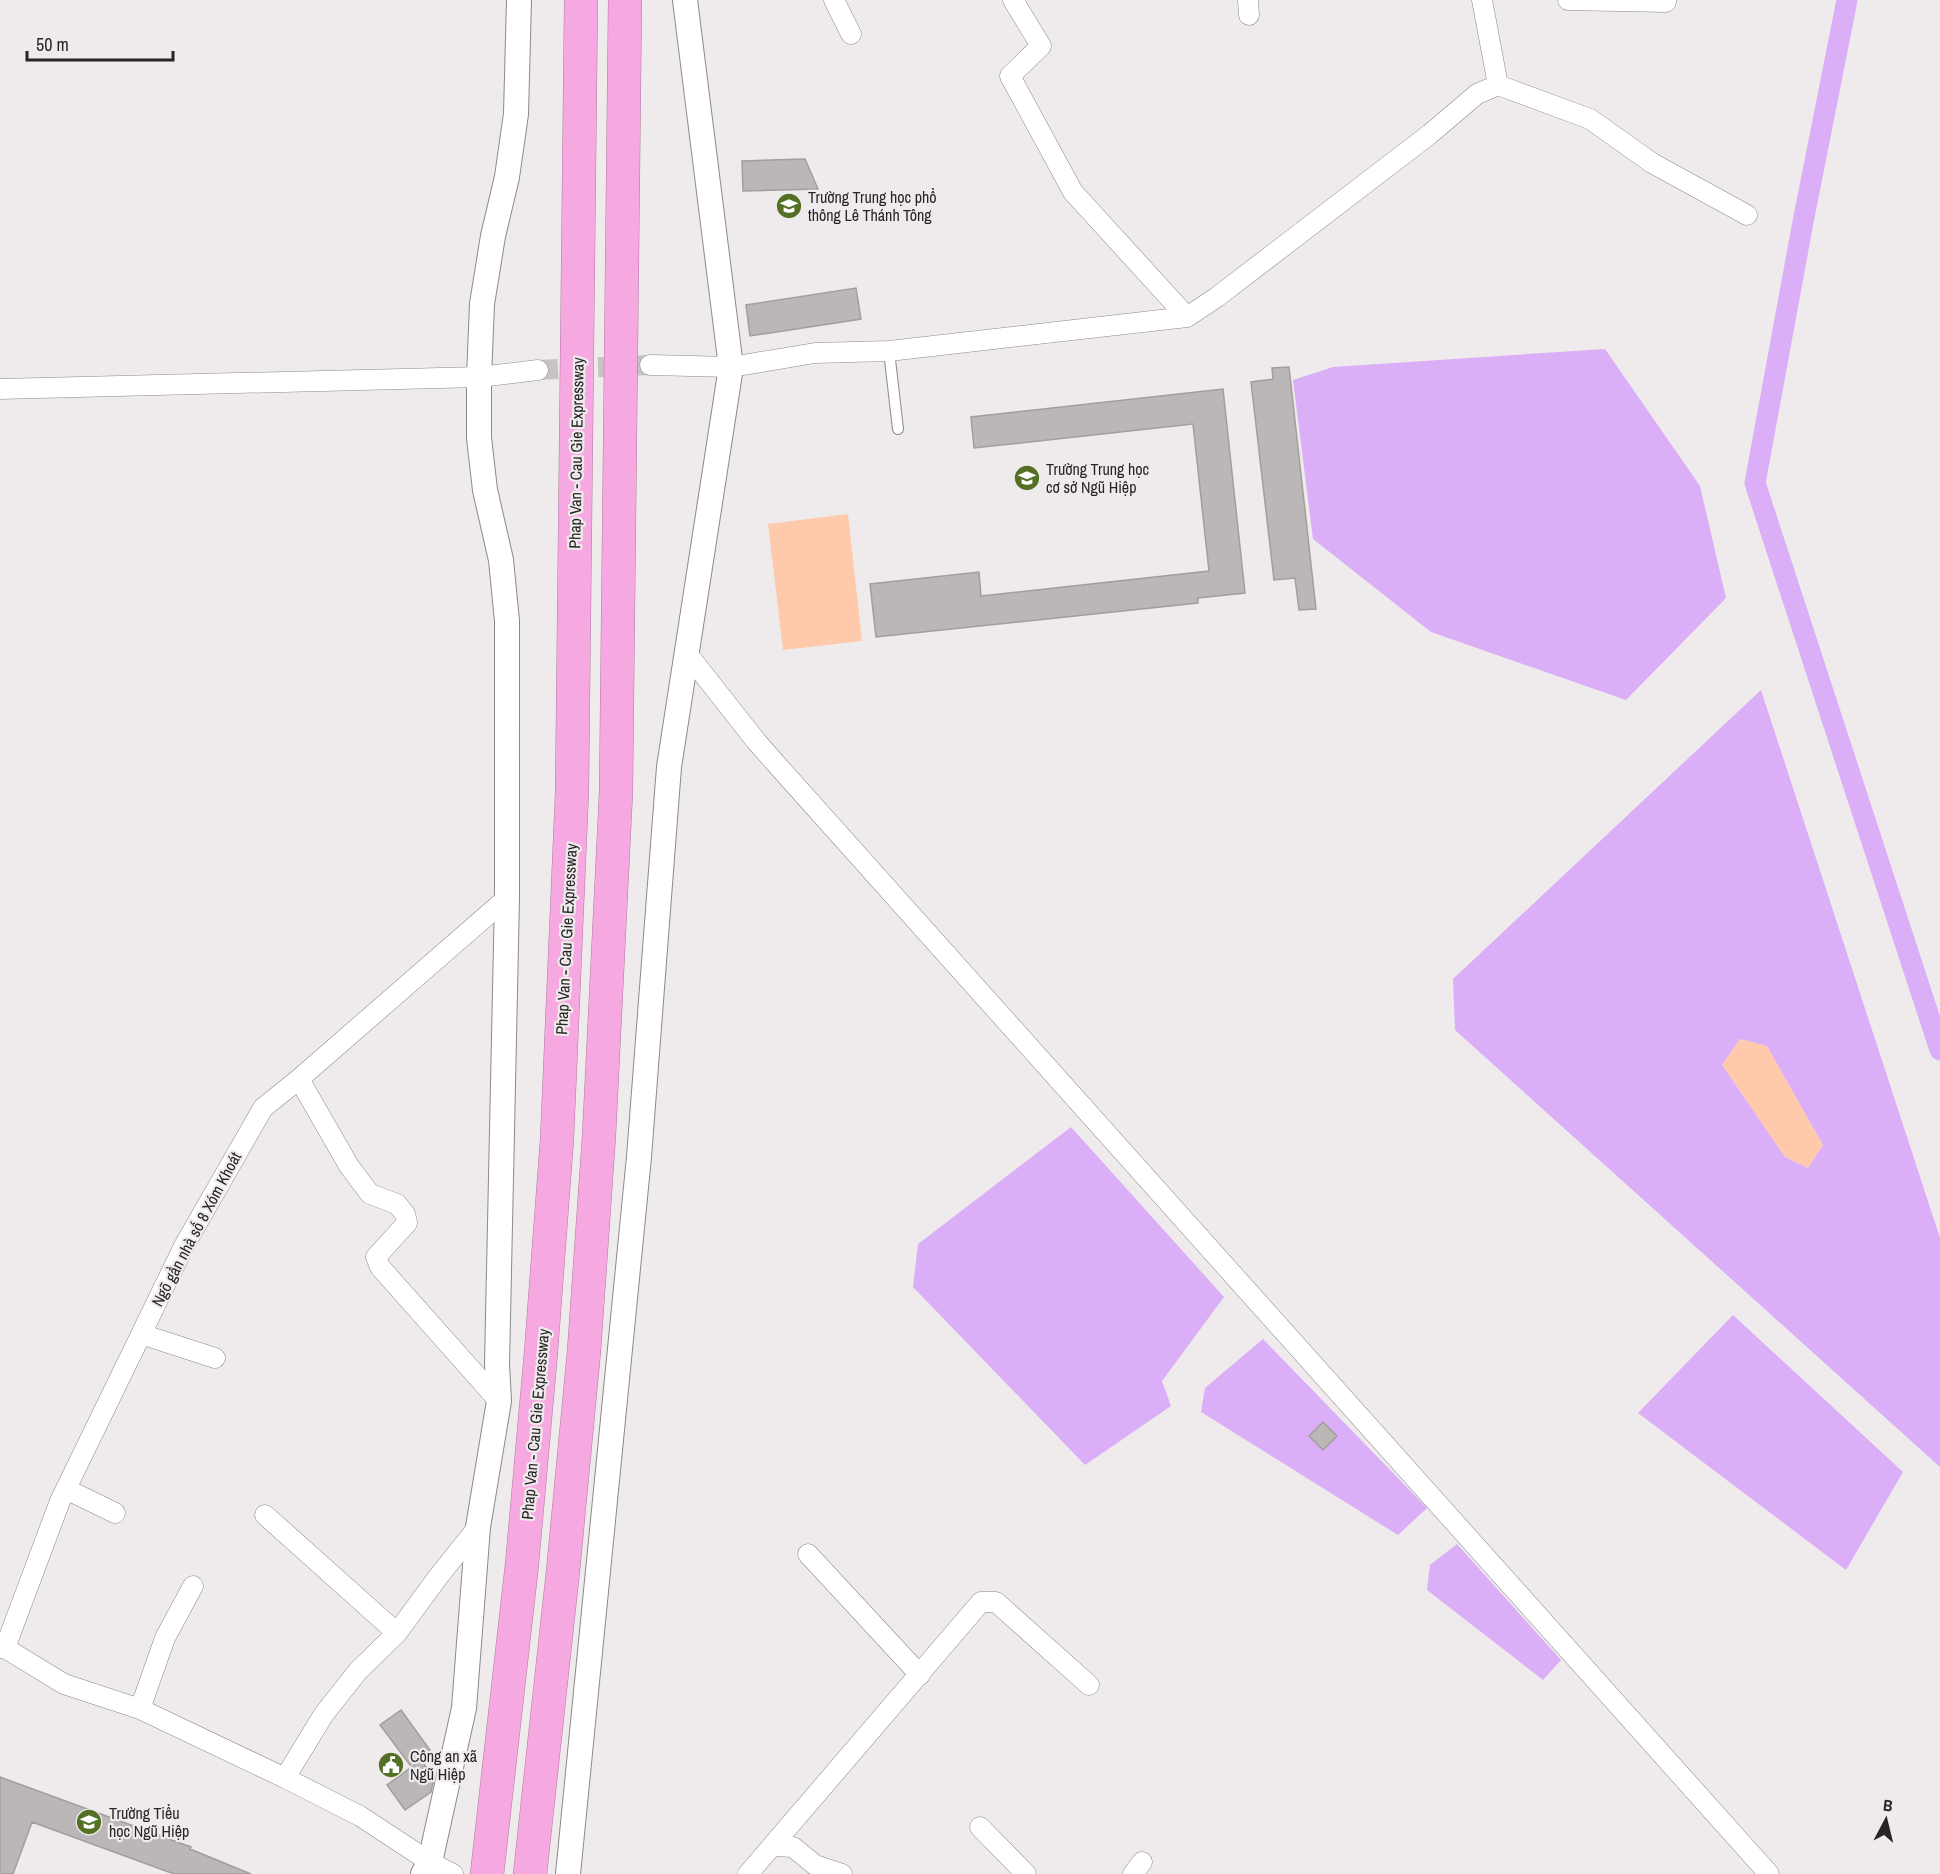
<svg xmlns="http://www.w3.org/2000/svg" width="1940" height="1874" font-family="'Archivo Narrow',sans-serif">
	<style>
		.green { fill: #ffcaab }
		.water { fill: #dbaef8; fill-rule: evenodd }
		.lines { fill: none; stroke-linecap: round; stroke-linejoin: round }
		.canal { stroke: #dbaef8; stroke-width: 21 }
		.building { fill: #bbb7b7; stroke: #a19e9d; stroke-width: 1.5 }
		.minor-tunnel { stroke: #c7c3c4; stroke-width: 20; stroke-dasharray: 20 10; stroke-linecap: butt }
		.service-casing { stroke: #8c8989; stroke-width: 12 }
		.minor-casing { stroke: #8c8989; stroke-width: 21 }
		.tertiary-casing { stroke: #8c8989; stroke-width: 26 }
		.motorway-casing { stroke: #ad7a9f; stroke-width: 34 }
		.service { stroke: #fff; stroke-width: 10 }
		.minor { stroke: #fff; stroke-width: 20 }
		.tertiary { stroke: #fff; stroke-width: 24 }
		.motorway { stroke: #f6a9e1; stroke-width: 33 }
		.labels { text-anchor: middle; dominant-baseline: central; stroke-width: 4.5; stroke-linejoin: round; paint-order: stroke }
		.poi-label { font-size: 16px; fill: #262425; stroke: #efebec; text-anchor: start }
		.street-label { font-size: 16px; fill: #262425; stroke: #efebec }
	</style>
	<rect width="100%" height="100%" fill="#efebec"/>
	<!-- green -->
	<path class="green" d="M848 514 862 641 783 650 768 524Z
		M1740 1039 1767 1046 1823 1145 1808 1168 1785 1157 1722 1065Z"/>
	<!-- water -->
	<path class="water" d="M1605 349 1700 486 1726 598 1626 700 1431 632 1313 539 1293 380 1333 367Z
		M1761 690 1940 1238V1467L1455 1030 1453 979ZM1740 1039 1767 1046 1823 1145 1808 1168 1785 1157 1722 1065Z
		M1071 1127 1224 1297 1162 1381 1171 1406 1085 1465 913 1287 918 1244Z
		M1733 1315 1903 1472 1846 1570 1638 1413Z
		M1263 1339 1427 1508 1398 1535 1201 1412 1205 1388Z
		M1457 1544 1561 1660 1543 1680 1427 1590 1430 1565Z"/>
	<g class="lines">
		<!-- canal -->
		<path class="canal" d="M1847 0 1803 222 1755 483 1940 1050"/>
	</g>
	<!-- building -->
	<path class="building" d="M805 159 818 189 743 191 742 161Z
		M856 288 861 319 750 336 746 305Z
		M1289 367 1316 609 1299 610 1295 578 1274 580 1251 382 1273 379 1272 368Z
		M1223 389 1245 593 1198 598V603L876 637 870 584 979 572 981 596 1209 571 1193 424 974 448 971 417Z
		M1323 1422 1337 1436 1323 1450 1309 1436Z
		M401 1710 430 1750 410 1765 380 1725Z
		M421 1760 434 1778 431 1792 405 1810 387 1785Z
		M0 1777 191 1847 190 1849 251 1874H174L32 1822 13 1874H0Z"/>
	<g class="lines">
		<!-- minor-tunnel -->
		<path class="minor-tunnel" d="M538 370 650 365"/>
		<!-- service casing -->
		<g class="service-casing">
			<path id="service" d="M889 351 898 429"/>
		</g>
		<!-- minor casing -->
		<g class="minor-casing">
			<path id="minor" d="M834 0 851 34
				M1013 0 1041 46 1010 76 1073 192 1187 317
				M1248 0 1249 15
				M1482 0 1498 85
				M1568 0 1666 2V0
				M650 365 731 367 815 353 889 351 1187 317 1217 297 1430 134 1477 94 1498 85 1590 119 1652 163 1747 215
				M0 389 479 377 538 370
				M686 652 756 741 778 766 1769 1874
				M299 1079 349 1166 370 1194 397 1204 405 1214 407 1223 376 1257 380 1267 499 1401
				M141 1334 215 1358
				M66 1489 115 1513
				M265 1515 397 1633
				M808 1554 920 1675
				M0 1648H5L64 1684 140 1709 285 1778 360 1816 430 1862 453 1874
				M5 1648 60 1501 184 1246 263 1108 299 1079 507 898
				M140 1709 165 1638 193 1586
				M285 1778 324 1714 358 1671 397 1633 438 1577 478 1527
				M980 1827 1026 1874
				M774 1846 793 1847 815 1865 842 1874
				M748 1874 981 1602H996L1089 1685
				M1133 1874 1142 1862"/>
		</g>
		<!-- tertiary casing -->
		<g class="tertiary-casing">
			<path id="tertiary" d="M423 1874 430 1862 464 1708 478 1527 499 1401 497 1364 507 898V621L501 560 485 490 479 438V377L482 304 493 236 507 177 516 114 519 0
				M568 1874 639 1157 669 767 731 367 685 0"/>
		</g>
		<!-- motorway casing -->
		<g class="motorway-casing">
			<path id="motorway" d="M487 1874 522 1564 541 1352 557 1139 572 792 581 0
				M530 1874 563 1571 584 1351 599 1136 616 792 625 0"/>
		</g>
		<!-- service -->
		<use href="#service" class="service"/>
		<!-- minor -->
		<use href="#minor" class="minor"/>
		<!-- tertiary -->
		<use href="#tertiary" class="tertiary"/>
		<!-- motorway -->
		<use href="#motorway" class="motorway"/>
	</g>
	<!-- icons -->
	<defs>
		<g id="school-disc" transform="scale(1.35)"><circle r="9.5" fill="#537024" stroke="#efebec"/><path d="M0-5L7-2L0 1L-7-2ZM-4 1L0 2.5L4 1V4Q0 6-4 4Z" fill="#fff"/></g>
		<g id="civic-disc" transform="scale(1.35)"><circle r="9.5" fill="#537024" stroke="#efebec"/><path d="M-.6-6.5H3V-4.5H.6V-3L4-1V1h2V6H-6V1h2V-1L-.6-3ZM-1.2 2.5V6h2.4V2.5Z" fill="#fff"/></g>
	</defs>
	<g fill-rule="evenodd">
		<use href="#school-disc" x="789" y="206"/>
		<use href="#school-disc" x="1027" y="478"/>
		<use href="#civic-disc" x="391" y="1765"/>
		<use href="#school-disc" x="89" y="1822"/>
	</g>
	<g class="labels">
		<!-- poi labels -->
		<g class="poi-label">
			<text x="808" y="197">Trường Trung học phổ<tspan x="808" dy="18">thông Lê Thánh Tông</tspan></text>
			<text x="1046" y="469">Trường Trung học<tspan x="1046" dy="18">cơ sở Ngũ Hiệp</tspan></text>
			<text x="410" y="1756">Công an xã<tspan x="410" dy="18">Ngũ Hiệp</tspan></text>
			<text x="109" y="1813">Trường Tiểu<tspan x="109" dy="18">học Ngũ Hiệp</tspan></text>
		</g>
		<!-- street labels -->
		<g class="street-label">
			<text transform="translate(576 453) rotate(-89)">Phap Van - Cau Gie Expressway</text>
			<text transform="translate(566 939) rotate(-87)">Phap Van - Cau Gie Expressway</text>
			<text transform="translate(196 1229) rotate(-62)">Ngõ gần nhà số 8 Xóm Khoát</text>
			<text transform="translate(535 1424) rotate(-85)">Phap Van - Cau Gie Expressway</text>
		</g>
	</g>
	<!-- north arrow -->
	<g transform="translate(1886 1820) rotate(7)" stroke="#efebec" stroke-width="4.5" paint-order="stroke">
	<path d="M0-4.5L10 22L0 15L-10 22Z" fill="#262425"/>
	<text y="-9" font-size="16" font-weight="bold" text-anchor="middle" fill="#262425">B</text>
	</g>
	<!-- scale -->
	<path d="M27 51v9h146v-9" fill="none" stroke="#262425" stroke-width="3"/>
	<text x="36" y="51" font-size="18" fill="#262425" stroke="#efebec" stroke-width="4.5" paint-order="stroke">50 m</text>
</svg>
